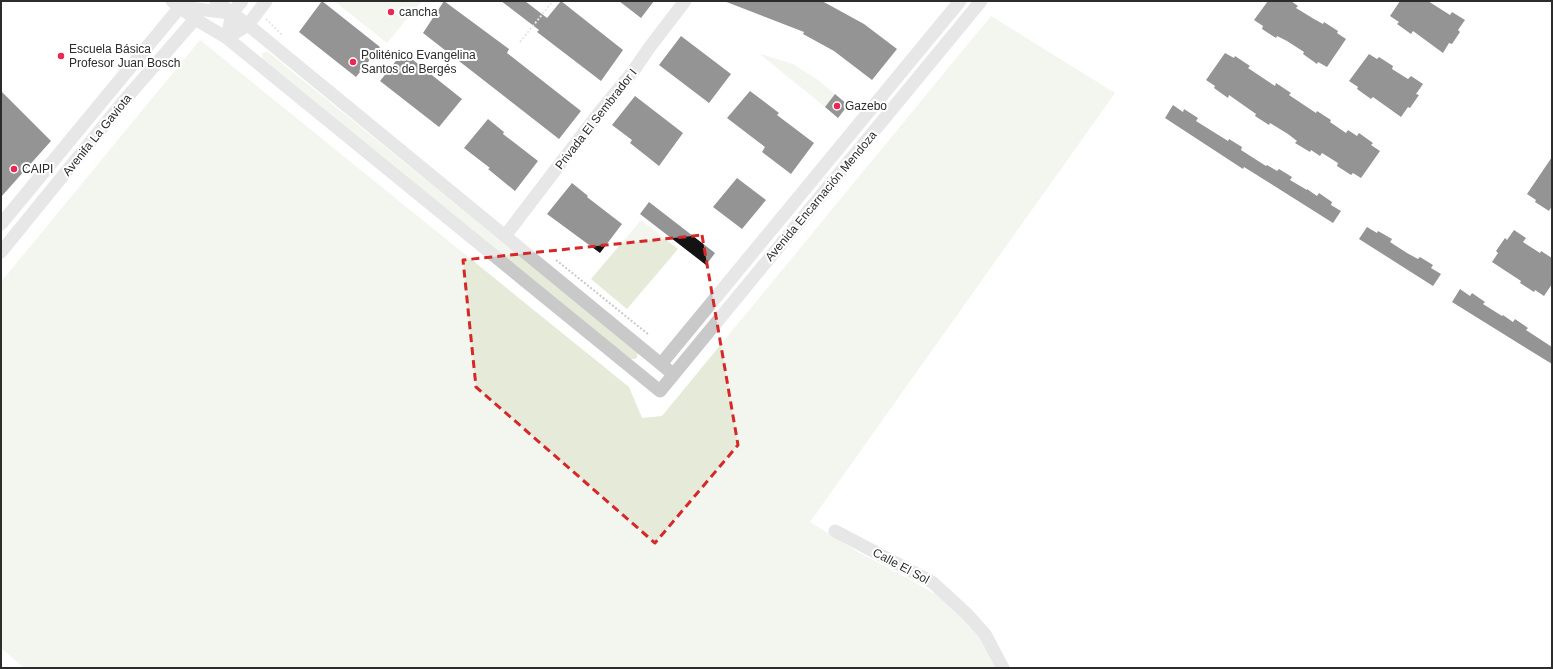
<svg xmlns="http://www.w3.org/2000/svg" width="1553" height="669" font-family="Helvetica,sans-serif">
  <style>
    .green { fill: #e5ead9 }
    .building { fill: #131313 }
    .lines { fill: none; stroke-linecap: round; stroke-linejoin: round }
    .path { stroke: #c9c9c9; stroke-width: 2; stroke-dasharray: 2 2; stroke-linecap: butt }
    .minor { stroke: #c9c9c9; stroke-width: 13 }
    .marked { fill: none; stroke: #d62828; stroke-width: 3; stroke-dasharray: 8 5; stroke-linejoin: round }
    .poi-dot { fill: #e92854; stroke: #fff; stroke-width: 1.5 }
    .labels { text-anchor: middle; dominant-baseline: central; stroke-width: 4; stroke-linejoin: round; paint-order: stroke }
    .poi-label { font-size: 12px; fill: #2c2c2c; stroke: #fff; text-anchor: start }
    .street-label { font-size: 12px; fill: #2c2c2c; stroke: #fff }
  </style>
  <rect width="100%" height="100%" fill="#fff"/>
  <path class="green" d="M334 1H420L421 2 387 43Z
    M991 16 1115 93 810 522 858 552 911 580 947 601 979 632 997 668H24L1 648V282L200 40 629 387 642 418 662 416Z
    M264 52H268L636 350 638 353 637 357 635 359H630L263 59 262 54Z
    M760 54 793 64 818 80 835 94 825 107Z
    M641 220 678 249 627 309 591 279Z"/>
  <path class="building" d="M322 1 380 47 356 77 299 32Z
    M444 1 509 49 507 53 581 111 559 139 423 33Z
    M501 1H525L547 18 561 1 623 50 601 81 537 32 539 30Z
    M619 1H654L641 18Z
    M724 1H822L864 24 897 49 872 80 834 51 803 34 804 32Z
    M1268 1H1291L1298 6 1296 8 1314 19 1323 24 1324 22 1338 31 1337 33 1346 39 1327 67 1318 62 1317 64 1303 54 1304 52 1287 41 1277 36 1276 38 1262 29 1263 26 1254 20Z
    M1400 1H1428L1450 15 1452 12 1465 20 1458 30 1460 32 1452 44 1449 43 1443 53 1413 31 1411 34 1397 24 1399 22 1390 16Z
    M681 36 731 74 709 103 659 65Z
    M403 52 462 99 439 127 380 81Z
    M1225 53 1234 58 1235 56 1250 66 1248 68 1275 86 1276 83 1291 93 1289 95 1316 113 1317 111 1331 120 1330 122 1346 133 1348 130 1357 136 1359 133 1373 143 1371 145 1380 151 1361 178 1353 173 1351 175 1337 166 1338 163 1322 153 1320 156 1311 150 1310 152 1295 143 1297 141 1288 134 1270 123 1269 125 1255 116 1256 114 1229 95 1228 98 1214 88 1215 86 1206 80Z
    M1369 54 1377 59 1379 57 1393 66 1392 69 1408 79 1411 76 1423 84 1416 94 1419 95 1410 108 1408 107 1401 117 1373 97 1371 99 1357 89 1358 87 1349 81Z
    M1 91 51 141 1 197Z
    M750 91 779 113 777 115 814 143 791 174 762 152 765 147 727 118Z
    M835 94 848 105 838 118 825 107Z
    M635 96 683 133 659 166 630 143 632 140 612 125Z
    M1173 105 1183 112 1184 109 1198 118 1196 121 1228 141 1229 139 1242 147 1241 150 1266 166 1267 165 1277 171 1279 169 1292 177 1290 180 1307 190V189L1317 196 1319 193 1332 202 1331 205 1341 211 1333 223 1244 167 1243 169 1165 118Z
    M488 119 504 132 503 134 538 161 515 191 488 169 490 168 464 148Z
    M1552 157V206L1549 211 1535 202 1536 200 1527 194Z
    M737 178 766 200 742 229 713 207Z
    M572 183 588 196 587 197 622 224 600 253 547 214Z
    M649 202 715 253 706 265 640 214Z
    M1367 227 1377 233 1378 231 1392 239 1390 242 1407 253 1418 259 1420 257 1433 265 1431 268 1441 274 1433 286 1359 239Z
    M1514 230 1526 238 1523 242 1540 253 1541 251 1552 258V284L1544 296 1535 290 1534 292 1520 283 1521 281 1492 262 1498 253 1496 251 1505 238 1507 240Z
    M1460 289 1470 296 1472 293 1485 302 1483 304 1502 316 1503 315 1513 322 1515 319 1528 328 1526 330 1552 347V364L1452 302Z"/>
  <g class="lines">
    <path class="path" d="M266 19 283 36
      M520 42 553 1
      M556 260 648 334"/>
    <path class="minor" d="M172 1 195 19 227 38 660 391 981 1
      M216 1 248 25 673 374
      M227 38 248 25 266 1
      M227 38 232 13 242 1
      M1 224 180 7 231 13
      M505 236 602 109 634 70 649 48 685 1
      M1 252 122 103 195 19
      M661 364 960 1
      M835 531 932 582 967 614 985 634 1003 668"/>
  </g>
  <path d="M0 0H1553V669H0ZM702 235 738 445 655 543 476 387 463 260Z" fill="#fff" fill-opacity=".55" fill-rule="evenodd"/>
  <path class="marked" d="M702 235 738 445 655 543 476 387 463 260Z"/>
  <g class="poi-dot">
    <circle cx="391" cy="12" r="4"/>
    <circle cx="61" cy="56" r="4"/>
    <circle cx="353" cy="62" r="4"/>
    <circle cx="837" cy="106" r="4"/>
    <circle cx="14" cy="169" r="4"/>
  </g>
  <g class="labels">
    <g class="poi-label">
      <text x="399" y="12">cancha</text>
      <text x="69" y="49">Escuela Básica<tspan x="69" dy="14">Profesor Juan Bosch</tspan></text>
      <text x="361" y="55">Politénico Evangelina<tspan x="361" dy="14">Santos de Bergés</tspan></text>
      <text x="845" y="106">Gazebo</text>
      <text x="22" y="169">CAIPI</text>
    </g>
    <g class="street-label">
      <text transform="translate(596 119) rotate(-52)">Privada El Sembrador I</text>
      <text transform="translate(97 135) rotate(-51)">Avenifa La Gaviota</text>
      <text transform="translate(821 196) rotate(-50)">Avenida Encarnación Mendoza</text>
      <text transform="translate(901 566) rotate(28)">Calle El Sol</text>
    </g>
  </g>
  <rect width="1553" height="669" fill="none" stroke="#2c2c2c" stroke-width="4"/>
</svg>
